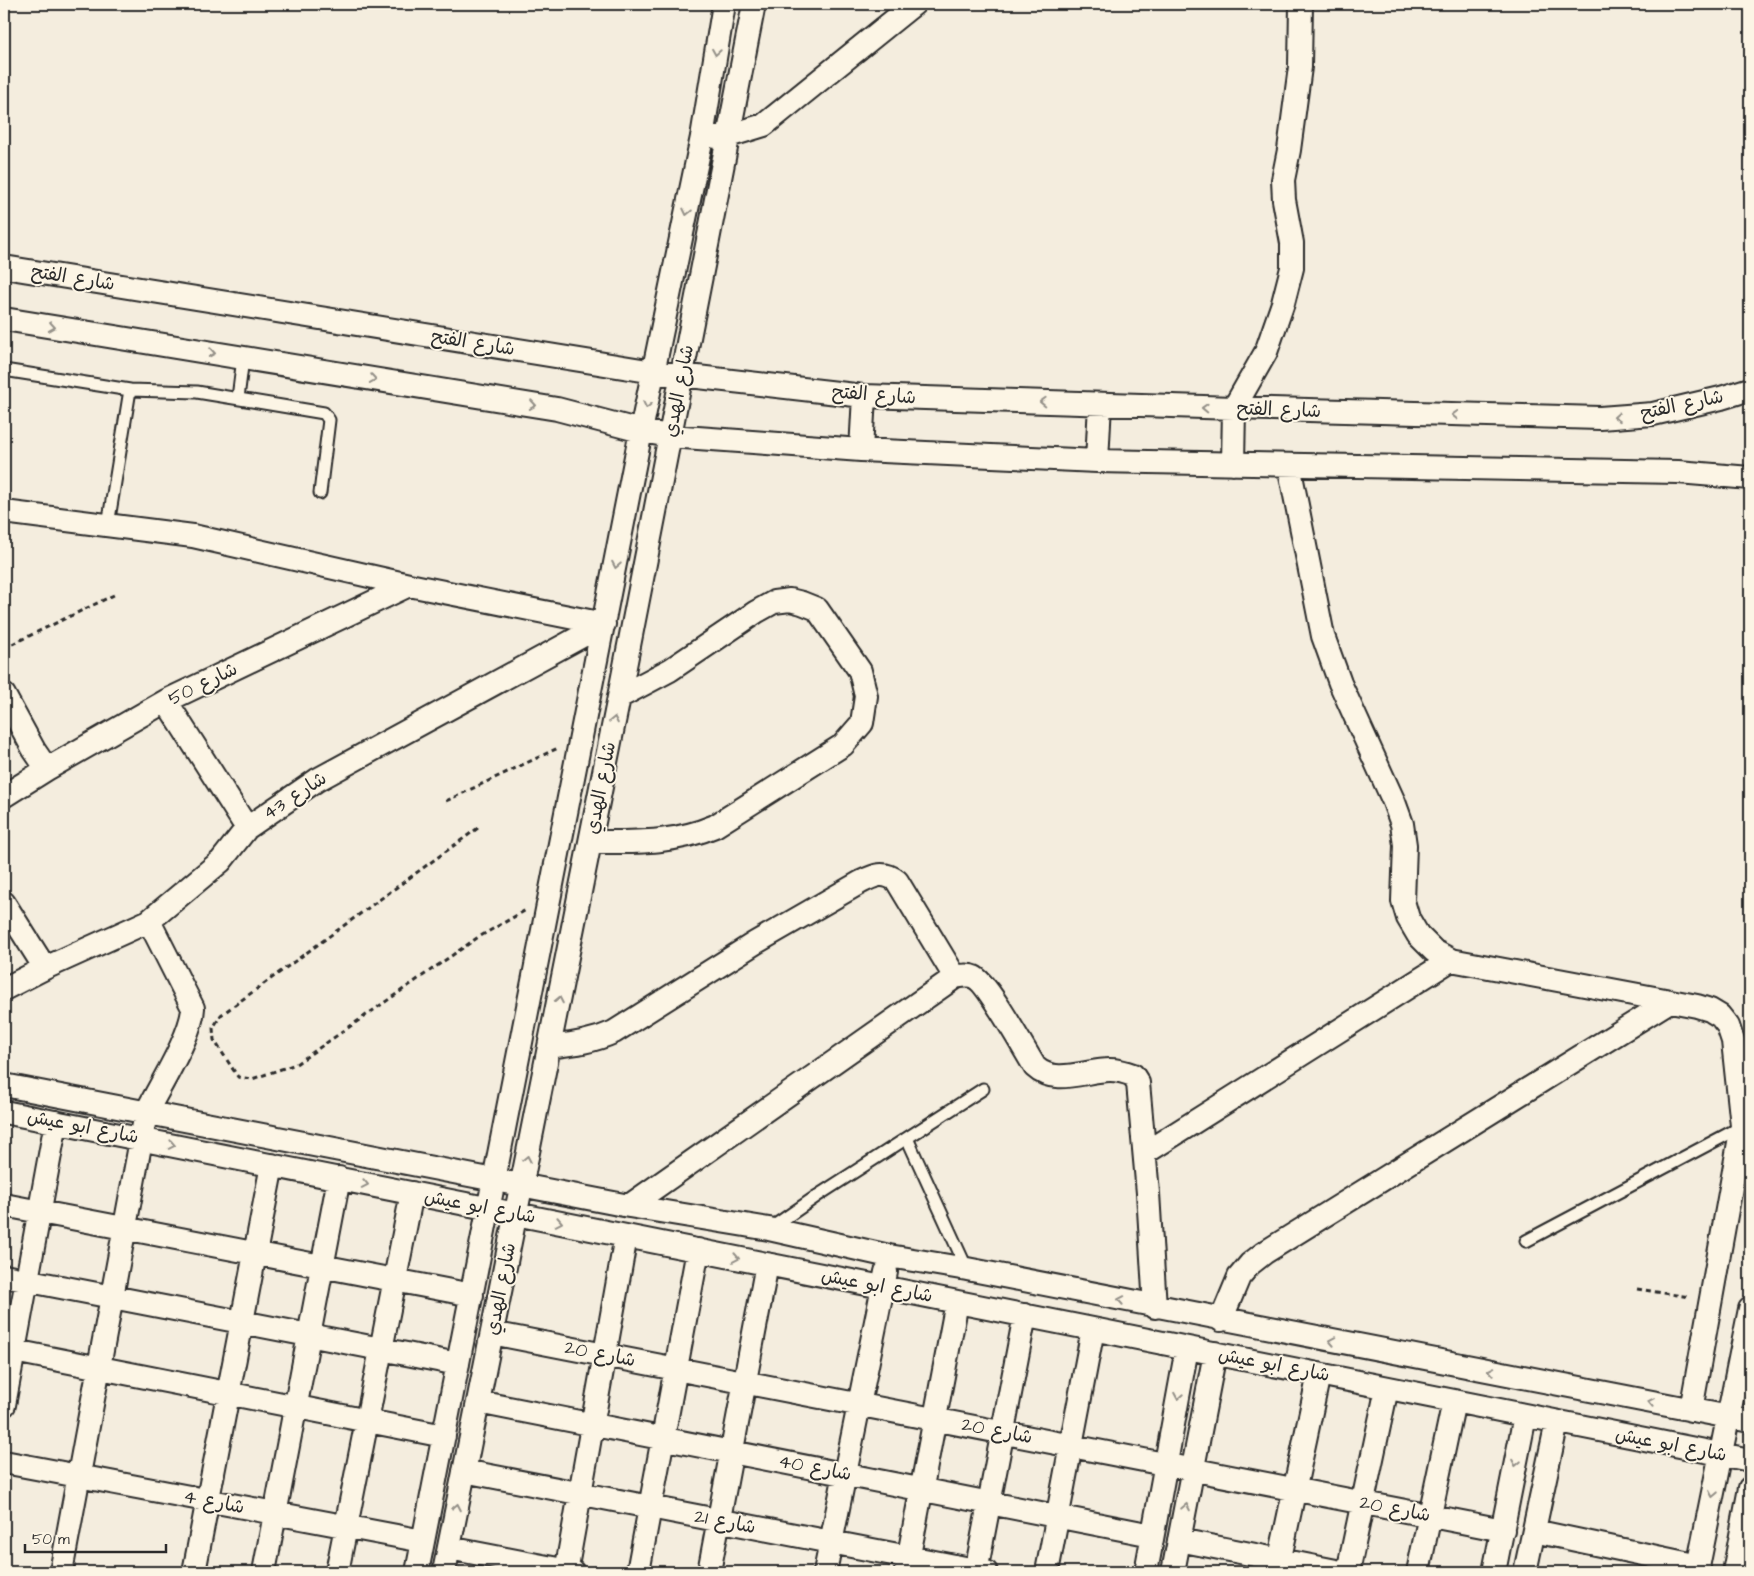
<svg xmlns="http://www.w3.org/2000/svg" width="1754" height="1576" font-family="'Architects Daughter','Playpen Sans Arabic',sans-serif">
  <style>
    .lines { fill: none; stroke-linecap: round; stroke-linejoin: round }
    .lane-casing { stroke: #2b2b2b; stroke-width: 15 }
    .street-casing { stroke: #2b2b2b; stroke-width: 26 }
    .path { stroke: #2b2b2b; stroke-width: 3; stroke-dasharray: 5 4; stroke-linecap: butt }
    .lane { stroke: #fcf5e5; stroke-width: 11 }
    .street { stroke: #fcf5e5; stroke-width: 22 }
    .oneway { stroke: #949088 }
    .labels { text-anchor: middle; dominant-baseline: central; stroke-width: 4; stroke-linejoin: round; paint-order: stroke }
    .street-label { font-size: 19px; fill: #2b2b2b; stroke: #fcf5e5 }
  </style>
  <rect width="100%" height="100%" fill="#f4edde"/>
  <filter id="ink" filterUnits="userSpaceOnUse"><feTurbulence type="fractalNoise" baseFrequency=".02" numOctaves="2"/><feDisplacementMap in="SourceGraphic" scale="10" xChannelSelector="R" yChannelSelector="G"/><feConvolveMatrix kernelMatrix="1 2 1 2 8 2 1 2 1" color-interpolation-filters="sRGB"/></filter>
  <g filter="url(#ink)">
    <g class="lines">
      <defs>
        <path id="lane" d="M4 370 130 390 197 392 324 413 329 420 320 493
          M238 398 243 358
          M108 525 130 390
          M907 1138 967 1269
          M771 1228 817 1196 983 1089
          M1526 1241 1743 1126"/>
        <path id="street" d="M716 137 728 136 764 125 914 4
          M4 267 654 372 864 396 1234 408 1600 418 1653 414 1721 398 1750 389
          M4 319 557 409 641 431 670 436 861 450 1097 461 1678 472 1750 478
          M861 450 864 396
          M1097 461 1100 404
          M1233 464 1234 408 1266 352 1283 303 1292 268V243L1284 200 1283 180 1289 150 1300 67 1301 4
          M1289 465 1323 636 1340 683 1394 802 1402 824 1405 845 1403 901 1408 918 1418 935 1434 951 1451 960 1697 1006 1710 1010 1720 1016 1728 1026 1733 1041 1742 1126 1691 1410
          M4 512 193 536 409 585 604 624
          M4 695 34 750 47 769
          M166 701 247 828
          M4 796 47 769 166 701 409 585
          M590 842C634 842 673 844 715 826L843 745 862 723 866 696 860 671 817 609 802 603 790 600 774 602 756 612 670 670 619 697
          M4 903 45 968
          M4 989 45 968 149 921 221 861 247 828 317 780 604 624
          M549 1047C573 1044 592 1042 614 1032L755 943 861 882C875 875 884 871 897 881L955 977
          M4 1085 629 1206 769 1229 889 1256 967 1269 1750 1421
          M4 1112 1750 1460
          M1145 1153 1451 960
          M4 1205 472 1295
          M629 1206 955 977C961 976 968 974 974 977 987 982 1025 1051 1035 1067 1055 1086 1086 1070 1110 1070 1117 1070 1125 1072 1133 1075L1138 1083 1148 1193 1155 1307
          M4 1276 458 1364
          M1221 1320 1239 1277 1250 1264 1264 1253 1670 1001
          M492 1333 1503 1530
          M4 1349 444 1436
          M478 1402 1152 1535
          M4 1405 56 1122
          M4 1462 423 1541
          M464 1471 986 1572
          M1534 1531 1699 1566
          M1179 1540 1341 1572
          M449 1548 573 1572
          M906 1571 957 1302
          M61 1572 146 1113C159 1087 192 1035 193 1008L149 921
          M194 1572 272 1165
          M264 1572 339 1178
          M337 1572 412 1193
          M417 1572 641 431 702 137 724 4
          M444 1572 619 697 754 4
          M566 1572 626 1236
          M638 1572 698 1250
          M709 1572 767 1264
          M825 1572 886 1272
          M976 1572 1025 1315
          M1047 1572 1093 1329
          M1146 1572 1187 1348
          M1173 1572 1215 1353
          M1277 1572 1319 1374
          M1348 1572 1387 1388
          M1418 1572 1454 1401
          M1494 1572 1525 1416
          M1525 1572 1557 1422
          M1697 1572 1750 1309
          M1734 1572 1750 1488"/>
      </defs>
      <use href="#lane" class="lane-casing"/>
      <use href="#street" class="street-casing"/>
      <path class="path" d="M4 648 116 594
        M446 801 558 748
        M478 828 221 1015 213 1028 214 1040 238 1077 252 1079 296 1064 477 938 526 910
        M1637 1289 1690 1297"/>
      <use href="#lane" class="lane"/>
      <use href="#street" class="street"/>
    </g>
    <defs><path id="oneway-chevron" d="M-2-3.5L2.5 0L-2 3.5" fill="none" stroke-width="1.6" stroke-linecap="round" stroke-linejoin="round" transform="scale(1.25)"/></defs>
    <g class="oneway">
      <use href="#oneway-chevron" transform="translate(716 52) rotate(99)"/>
      <use href="#oneway-chevron" transform="translate(687 212) rotate(102)"/>
      <use href="#oneway-chevron" transform="translate(52 327) rotate(9)"/>
      <use href="#oneway-chevron" transform="translate(212 353) rotate(9)"/>
      <use href="#oneway-chevron" transform="translate(373 379) rotate(9)"/>
      <use href="#oneway-chevron" transform="translate(1043 402) rotate(-178)"/>
      <use href="#oneway-chevron" transform="translate(533 405) rotate(9)"/>
      <use href="#oneway-chevron" transform="translate(647 405) rotate(102)"/>
      <use href="#oneway-chevron" transform="translate(1205 408) rotate(-178)"/>
      <use href="#oneway-chevron" transform="translate(1455 415) rotate(-178)"/>
      <use href="#oneway-chevron" transform="translate(1617 417) rotate(176)"/>
      <use href="#oneway-chevron" transform="translate(616 565) rotate(101)"/>
      <use href="#oneway-chevron" transform="translate(614 720) rotate(-79)"/>
      <use href="#oneway-chevron" transform="translate(559 1000) rotate(-79)"/>
      <use href="#oneway-chevron" transform="translate(172 1145) rotate(11)"/>
      <use href="#oneway-chevron" transform="translate(527 1159) rotate(-79)"/>
      <use href="#oneway-chevron" transform="translate(365 1184) rotate(11)"/>
      <use href="#oneway-chevron" transform="translate(559 1222) rotate(11)"/>
      <use href="#oneway-chevron" transform="translate(736 1258) rotate(11)"/>
      <use href="#oneway-chevron" transform="translate(1121 1300) rotate(-169)"/>
      <use href="#oneway-chevron" transform="translate(1332 1341) rotate(-169)"/>
      <use href="#oneway-chevron" transform="translate(1491 1371) rotate(-169)"/>
      <use href="#oneway-chevron" transform="translate(1178 1396) rotate(100)"/>
      <use href="#oneway-chevron" transform="translate(1651 1402) rotate(-169)"/>
      <use href="#oneway-chevron" transform="translate(1516 1463) rotate(101)"/>
      <use href="#oneway-chevron" transform="translate(1713 1494) rotate(101)"/>
      <use href="#oneway-chevron" transform="translate(457 1507) rotate(-79)"/>
      <use href="#oneway-chevron" transform="translate(1186 1507) rotate(-79)"/>
    </g>
  </g>
  <g class="labels">
    <g class="street-label">
      <text transform="translate(73 278) rotate(9)">شارع الفتح</text>
      <text transform="translate(473 343) rotate(9)">شارع الفتح</text>
      <text transform="translate(679 391) rotate(-79)">شارع الهدي</text>
      <text transform="translate(874 395) rotate(4)">شارع الفتح</text>
      <text transform="translate(1682 405) rotate(-12)">شارع الفتح</text>
      <text transform="translate(1279 410) rotate(2)">شارع الفتح</text>
      <text transform="translate(203 684) rotate(-26)">شارع 50</text>
      <text transform="translate(601 788) rotate(-79)">شارع الهدي</text>
      <text transform="translate(295 796) rotate(-33)">شارع 43</text>
      <text transform="translate(83 1127) rotate(11)">شارع ابو عيش</text>
      <text transform="translate(480 1207) rotate(11)">شارع ابو عيش</text>
      <text transform="translate(877 1286) rotate(11)">شارع ابو عيش</text>
      <text transform="translate(501 1289) rotate(-79)">شارع الهدي</text>
      <text transform="translate(600 1354) rotate(11)">شارع 20</text>
      <text transform="translate(1274 1365) rotate(11)">شارع ابو عيش</text>
      <text transform="translate(997 1431) rotate(11)">شارع 20</text>
      <text transform="translate(1671 1445) rotate(11)">شارع ابو عيش</text>
      <text transform="translate(815 1468) rotate(11)">شارع 40</text>
      <text transform="translate(214 1502) rotate(11)">شارع 4</text>
      <text transform="translate(1395 1509) rotate(11)">شارع 20</text>
      <text transform="translate(725 1522) rotate(11)">شارع 21</text>
    </g>
  </g>
  <rect width="1754" height="1576" fill="none" stroke="#fcf5e5" stroke-width="20"/>
  <rect x="10" y="10" width="1734" height="1556" fill="none" stroke="#2b2b2b" stroke-width="2" filter="url(#ink)"/>
  <path d="M25 1544v8h141v-8" fill="none" stroke="#2b2b2b" stroke-width="2.5"/>
  <text x="32" y="1544" font-size="15" fill="#2b2b2b" stroke="#fcf5e5" stroke-width="4" paint-order="stroke">50 m</text>
</svg>
